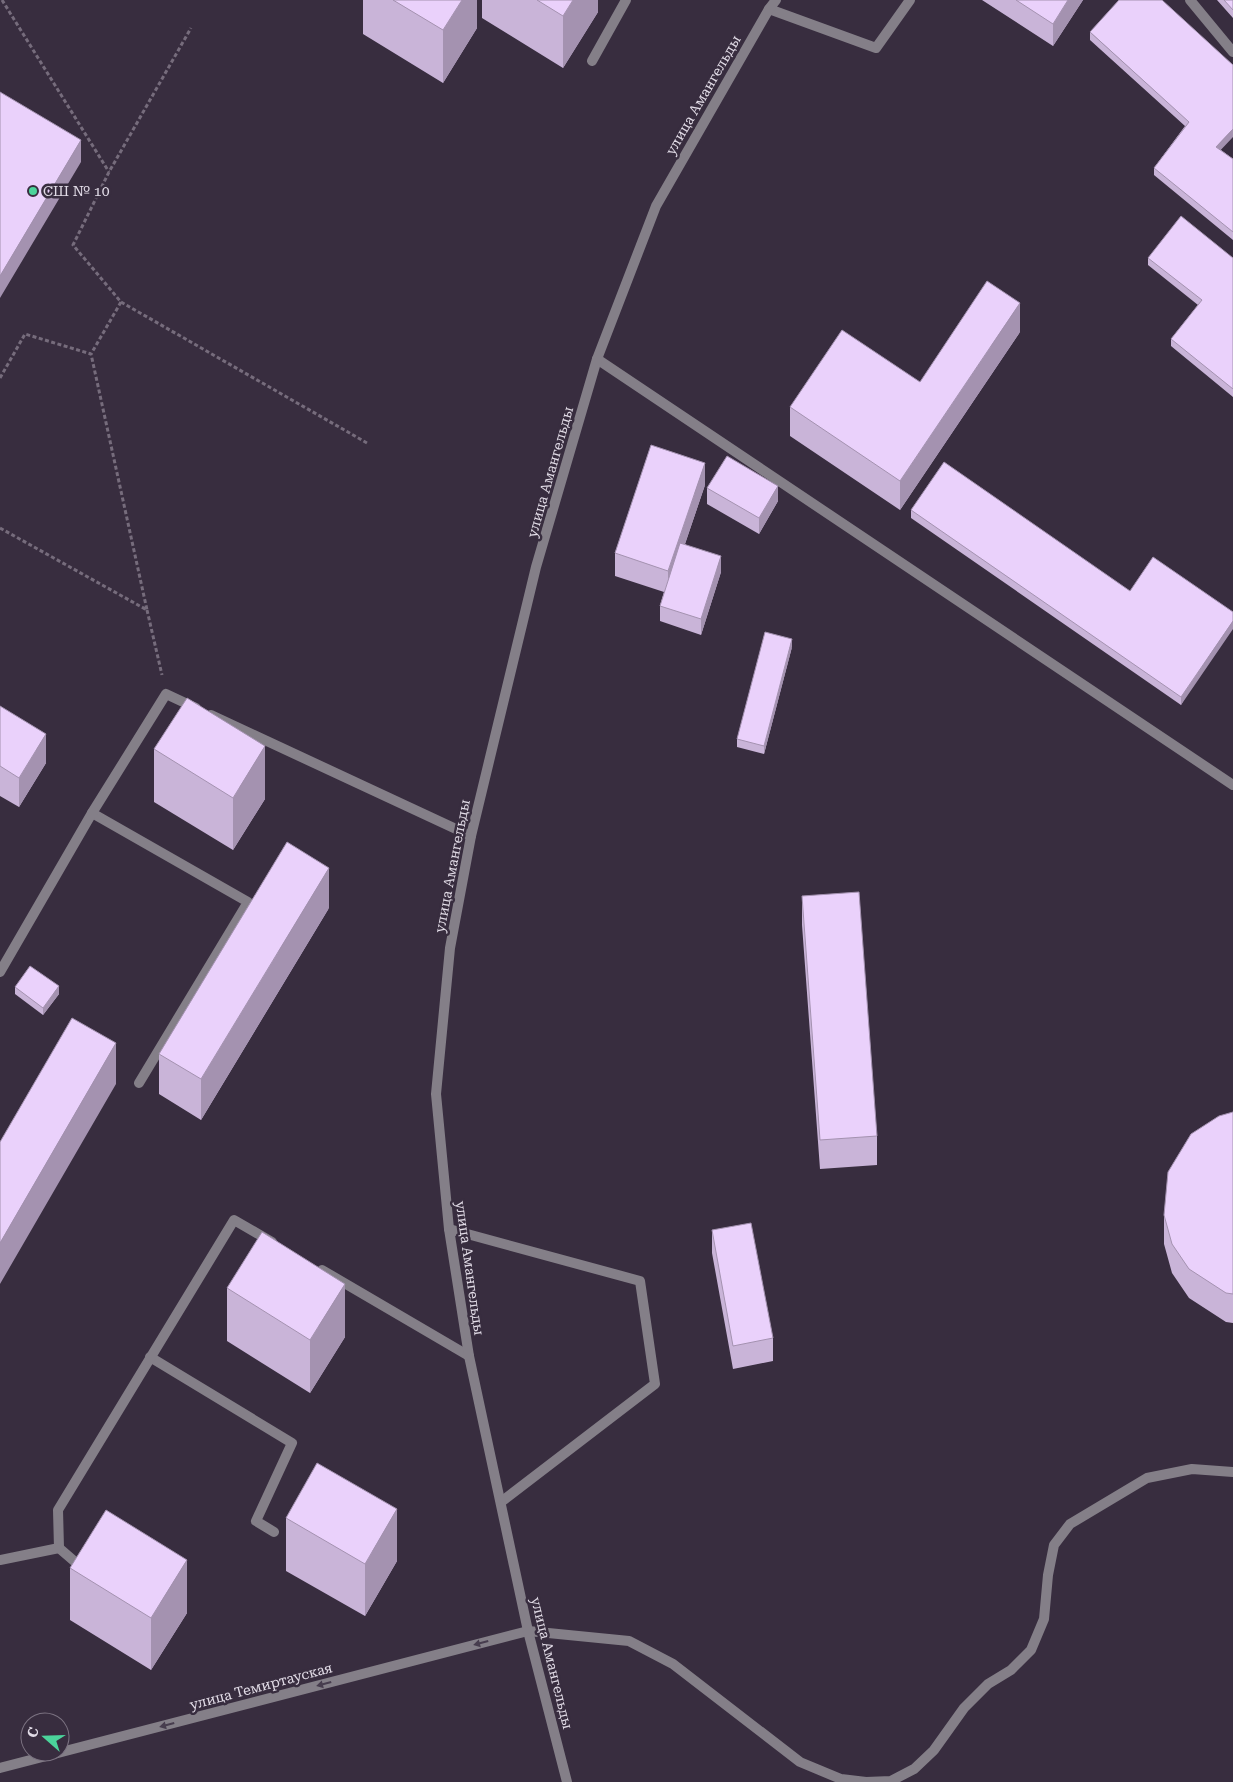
<svg xmlns="http://www.w3.org/2000/svg" width="1233" height="1782" font-family="'Roboto Serif',serif">
  <style>
    .lines { fill: none; stroke-linecap: round; stroke-linejoin: round }
    .path { stroke: #766c7c; stroke-width: 3; stroke-dasharray: 4 2.5; stroke-linecap: butt }
    .service { stroke: #847f88; stroke-width: 10 }
    .minor { stroke: #847f88; stroke-width: 10 }
    .tertiary { stroke: #847f88; stroke-width: 10 }
    .wall { fill: #c9b4d8 }
    .shaded-wall { fill: #a492b0 }
    .building { fill: #ead1fb; stroke: #a492b0 }
    .oneway { fill: #473d4e }
    .poi-dot { fill: #4bd49b; stroke: #382d3f; stroke-width: 2 }
    .labels { text-anchor: middle; dominant-baseline: central; stroke-width: 5; stroke-linejoin: round; paint-order: stroke }
    .street-label { font-size: 14px; fill: #e2dce7; stroke: #382d3f }
    .poi-label { font-size: 14px; fill: #e2dce7; stroke: #382d3f; text-anchor: start }
  </style>
  <rect width="100%" height="100%" fill="#382d3f"/>
  <g class="lines">
    <path class="path" d="M2 0 109 172
      M121 302 367 443
      M0 378 25 334 91 354 121 302 73 245 109 172 191 28
      M0 528 147 610 91 354
      M147 610 162 675"/>
    <path class="service" d="M1190 0 1233 52
      M769 9 876 48 910 0
      M592 61 626 0
      M597 359 1233 785
      M92 813 248 902 139 1083
      M449 1229 640 1281 655 1384 501 1502
      M150 1357 292 1443 256 1521 274 1532
      M59 1548 81 1567
      M528 1631 629 1641 673 1664 800 1762 841 1779 866 1782 891 1781 914 1769 934 1750 964 1708 988 1684 1011 1670 1031 1650 1044 1619 1048 1575 1054 1545 1070 1524 1147 1478 1192 1469 1233 1472"/>
    <path class="minor" d="M211 715 471 836
      M0 972 92 813 166 694 196 708
      M322 1270 469 1356
      M0 1560 59 1548 58 1510 234 1220 272 1242
      M0 1768 528 1631"/>
    <path class="tertiary" d="M567 1782 528 1631 469 1356 449 1229 436 1094 450 948 471 836 536 567 597 359 656 206 769 9 776 0"/>
  </g>
  <path class="wall" d="M363 0H477V28L443 83 363 34Z
    M482 0H598V12L563 68 482 18Z
    M982 0H1083L1053 46Z
    M1217 0H1233V18Z
    M1090 32 1221 150 1233 159V240L1154 175V168L1185 126 1090 40Z
    M1148 258H1233V397L1171 346V339L1198 305 1148 265Z
    M1020 332 900 510 790 436V407L920 382Z
    M705 485 685 544 721 572 701 635 660 621V606L664 592 615 576V553Z
    M707 488 778 501 759 534 707 504Z
    M911 510 1130 591 1233 612 1181 705 911 518Z
    M792 647 764 754 737 747V739Z
    M0 706 46 763 19 807 0 796Z
    M154 749 265 799 233 850 154 802Z
    M802 896 877 1136V1165L820 1169 802 925Z
    M329 908 201 1120 159 1094V1054Z
    M15 987 59 994 43 1015 15 994Z
    M1233 1112V1323L1226 1322 1189 1298 1172 1273 1164 1244V1215Z
    M712 1230 773 1338V1361L733 1369 712 1253Z
    M227 1288 345 1337 310 1393 227 1341Z
    M286 1518 397 1561 365 1616 286 1571Z
    M70 1568 187 1613 151 1670 70 1620Z"/>
  <path class="shaded-wall" d="M462 0H477V28L443 83V30Z
    M573 0H598V12L563 68V16Z
    M1068 0H1083L1053 46V24Z
    M1233 129V137L1216 155V147Z
    M81 140V162L0 298V276Z
    M1020 303V332L900 510V481Z
    M705 463V485L668 594V571Z
    M778 486V501L759 534V518Z
    M721 556V572L701 635V619Z
    M1233 621V629L1181 705V697Z
    M792 639V647L764 754V746Z
    M46 734V763L19 807V778Z
    M265 746V799L233 850V798Z
    M329 868V908L201 1120V1079Z
    M59 986V994L43 1015V1008Z
    M116 1043V1084L0 1284V1243Z
    M345 1284V1337L310 1393V1340Z
    M397 1509V1561L365 1616V1564Z
    M187 1560V1613L151 1670V1618Z"/>
  <path class="building" d="M393 0H462L443 30Z
    M537 0H573L563 16Z
    M1016 0H1068L1053 24Z
    M1119 0H1162L1233 65V129L1216 147 1233 159V232L1154 168 1189 122 1090 32Z
    M1224 0H1233V10Z
    M0 92 81 140 0 276Z
    M1181 216 1233 258V389L1171 339 1202 300 1148 258Z
    M987 281 1020 303 900 481 790 407 842 330 920 382Z
    M651 445 705 463 668 571 615 553Z
    M727 456 778 486 759 518 707 488Z
    M944 462 1130 591 1153 557 1233 612V621L1181 697 911 510Z
    M680 543 721 556 701 619 660 606Z
    M765 632 792 639 764 746 737 739Z
    M187 698 265 746 233 798 154 749Z
    M0 706 46 734 19 778 0 766Z
    M287 842 329 868 201 1079 159 1054Z
    M859 892 877 1136 820 1140 802 896Z
    M30 966 59 986 43 1008 15 987Z
    M72 1018 116 1043 0 1243V1142Z
    M1233 1112V1294L1226 1293 1189 1269 1172 1244 1164 1215 1168 1172 1191 1134 1219 1116Z
    M751 1223 773 1338 733 1346 712 1230Z
    M262 1232 345 1284 310 1340 227 1288Z
    M317 1463 397 1509 365 1564 286 1518Z
    M106 1510 187 1560 151 1618 70 1568Z"/>
  <defs><path id="oneway-solid" d="M-6-.8H1V-3.2L6.5 0L1 3.2V.8H-6Z" transform="scale(1.25)"/></defs>
  <g class="oneway">
    <use href="#oneway-solid" transform="translate(481 1643) rotate(165)"/>
    <use href="#oneway-solid" transform="translate(324 1684) rotate(165)"/>
    <use href="#oneway-solid" transform="translate(167 1725) rotate(165)"/>
  </g>
  <circle class="poi-dot" cx="33" cy="191" r="5"/>
  <g class="labels">
    <g class="street-label">
      <text transform="translate(703 95) rotate(-60)">улица Амангельды</text>
      <text transform="translate(550 472) rotate(-74)">улица Амангельды</text>
      <text transform="translate(452 866) rotate(-79)">улица Амангельды</text>
      <text transform="translate(470 1268) rotate(82)">улица Амангельды</text>
      <text transform="translate(552 1663) rotate(76)">улица Амангельды</text>
      <text transform="translate(261 1686) rotate(-15)">улица Темиртауская</text>
    </g>
    <g class="poi-label">
      <text x="43" y="191">СШ № 10</text>
    </g>
  </g>
  <g transform="translate(45 1737) rotate(290)"><circle r="24" fill="#382d3f" stroke="#7c7382"/>
  <path d="M0-4L9 19L0 12L-9 19Z" fill="#4bd49b"/>
  <text y="-8" font-size="14" font-weight="bold" text-anchor="middle" fill="#e2dce7">С</text>
  </g>
</svg>
